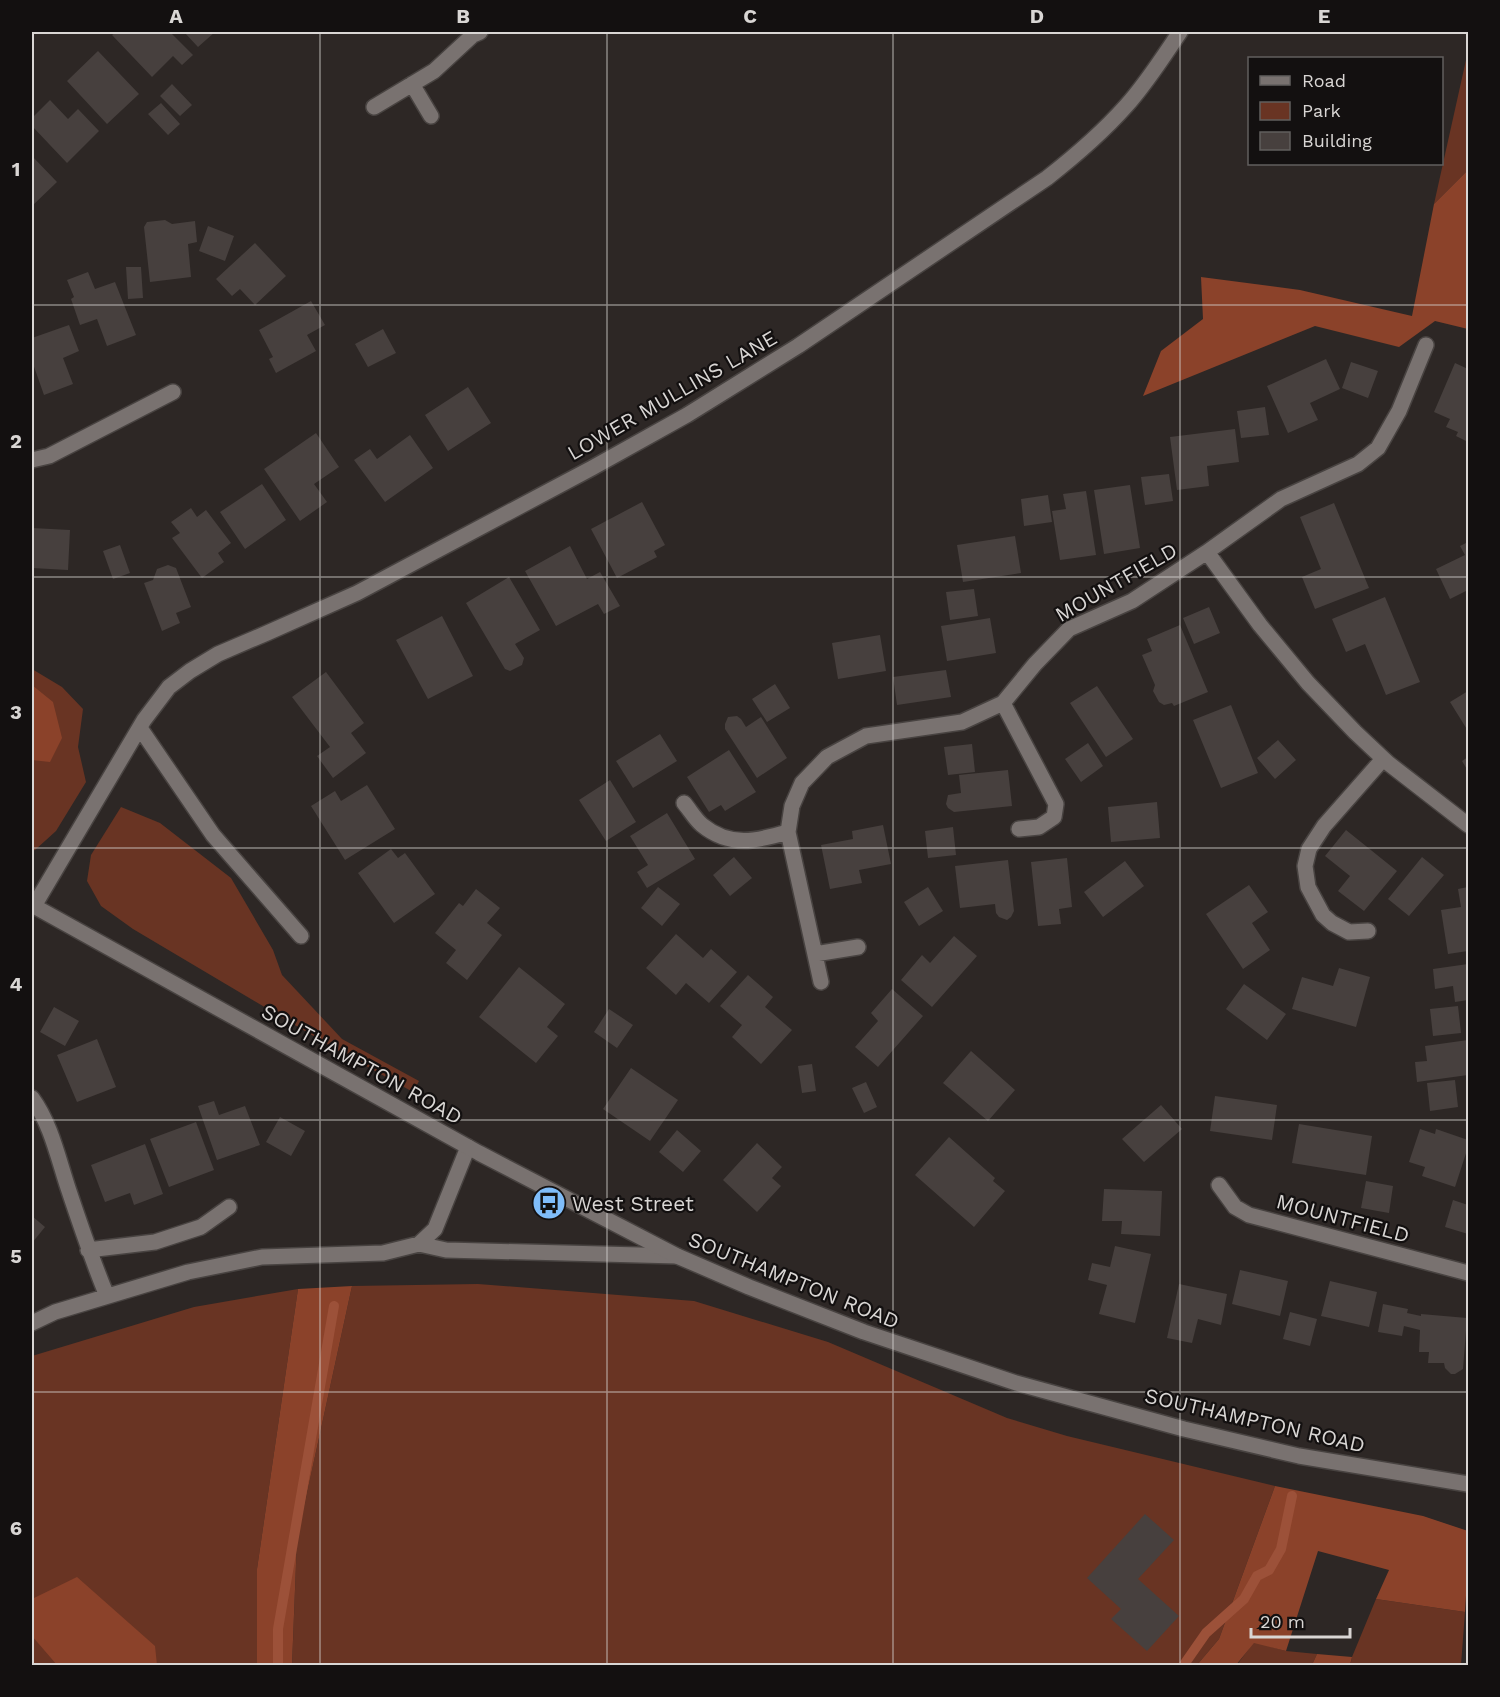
<svg xmlns="http://www.w3.org/2000/svg" width="1500" height="1697" font-family="'Work Sans',sans-serif">
  <style>
    .green { fill: #693423 }
    .forest { fill: #8b422a }
    .lines { fill: none; stroke-linecap: round; stroke-linejoin: round }
    .stream { stroke: #9c5139; stroke-width: 10 }
    .building { fill: #47403e }
    .minor-casing { stroke: #484341; stroke-width: 18 }
    .tertiary-casing { stroke: #484341; stroke-width: 18 }
    .minor { stroke: #797270; stroke-width: 15 }
    .tertiary { stroke: #797270; stroke-width: 15 }
    .grid { fill: none; stroke: #d9d6d4; stroke-width: 1.5; stroke-opacity: 0.55 }
    .labels { text-anchor: middle; dominant-baseline: central; stroke-width: 4.5; stroke-linejoin: round; paint-order: stroke }
    .street-label { font-size: 21px; fill: #d9d6d4; stroke: #131010 }
    .poi-label { font-size: 21px; fill: #d9d6d4; stroke: #131010; text-anchor: start }
    .neatline { fill: none; stroke: #d9d6d4; stroke-width: 2 }
    .grid-label { font-size: 20px; text-anchor: middle; font-weight: bold; fill: #d9d6d4 }
  </style>
  <rect width="100%" height="100%" fill="#2d2725"/>
  <path class="green" d="M1468 51V170L1434 204Z
    M32 669 62 687 83 709 78 747 86 782 56 831 35 850 32 851Z
    M121 807 160 823 231 878 273 950 282 975 342 1039 419 1081 413 1092 337 1050 133 929 101 906 87 881 91 855Z
    M478 1284 694 1301 828 1342 1007 1418 1067 1436 1275 1486 1219 1639 1197 1665 292 1666 297 1539 352 1286Z
    M298 1289 257 1569V1665L32 1666V1356L194 1307Z
    M1376 1599 1465 1612 1461 1665 1350 1666 1352 1657Z
    M1254 1642 1286 1651 1317 1654 1312 1665 1236 1666Z"/>
  <path class="forest" d="M1468 170V329L1435 321 1399 347 1315 326 1143 396 1161 351 1203 319 1201 277 1300 290 1412 316 1434 204Z
    M32 685 53 702 62 738 50 762 32 760Z
    M352 1286 297 1539 292 1665H257V1569L298 1289Z
    M1275 1486 1423 1516 1468 1531V1563L1465 1612 1376 1599 1389 1570 1318 1551 1286 1651 1254 1643 1236 1665H1197L1219 1639Z
    M77 1577 155 1646 157 1665H57L32 1636V1599Z
    M1317 1654 1352 1657 1350 1665H1312Z"/>
  <g class="lines">
    <path class="stream" d="M278 1666V1629L334 1306
      M1183 1666 1206 1633 1244 1599 1257 1576 1269 1570 1281 1549 1292 1496"/>
  </g>
  <path class="building" d="M116 32H170L193 55 182 65 173 56 152 77 112 35Z
    M184 32H215L198 47Z
    M98 51 139 94 107 124 67 81Z
    M172 84 192 105 180 116 160 96Z
    M50 100 68 119 78 109 99 131 67 163 32 126V118Z
    M161 103 180 124 168 135 148 114Z
    M32 156 57 182 32 206Z
    M165 220 172 224 195 221 197 242 188 244 191 277 150 282 144 227 147 222Z
    M208 226 234 236 225 261 199 251Z
    M255 243 286 276 255 305 240 289 232 296 216 279Z
    M126 267H141L143 298 128 299Z
    M88 272 95 289 115 282 136 335 107 346 97 319 80 325 71 299 74 297 67 280Z
    M311 301 325 325 307 335 316 351 276 373 269 359 273 357 259 330Z
    M69 325 79 351 63 358 73 384 44 395 32 361V338Z
    M383 329 396 353 368 367 355 344Z
    M1326 359 1340 389 1310 403 1318 420 1288 433 1267 386Z
    M1351 362 1378 371 1368 398 1342 388Z
    M1455 363 1468 369V442L1456 436 1458 432 1446 427 1450 419 1434 412Z
    M468 387 491 423 448 451 425 415Z
    M1265 407 1269 435 1241 438 1237 411Z
    M1235 429 1239 462 1207 466 1209 486 1177 490 1170 437Z
    M316 433 339 467 314 484 327 502 300 521 264 469Z
    M410 435 433 468 385 502 354 460 370 449 377 459Z
    M1169 474 1173 501 1145 505 1141 477Z
    M262 484 286 520 245 549 220 512Z
    M1130 485 1140 548 1104 554 1094 490Z
    M1086 491 1096 555 1060 560 1052 511 1066 509 1063 494Z
    M1048 495 1052 522 1024 526 1021 499Z
    M642 502 665 545 654 551 657 557 617 578 591 529Z
    M1334 503 1369 588 1315 609 1302 577 1321 569 1300 517Z
    M191 508 197 517 206 510 231 543 218 553 224 562 202 578 172 538 180 533 171 522Z
    M32 528 70 530 68 570 32 568Z
    M1015 536 1021 573 963 582 957 545Z
    M1468 542V590L1450 599 1436 569 1465 555 1460 546Z
    M120 545 130 573 113 579 103 551Z
    M570 546 587 579 600 572 620 606 604 614 598 604 556 626 525 571Z
    M168 565 176 568 191 607 176 613 180 623 162 631 144 583 153 580 157 569Z
    M509 577 540 630 515 644 524 658 522 665 510 671 505 669 466 603Z
    M974 589 978 616 950 620 946 592Z
    M1385 597 1420 682 1386 695 1365 644 1346 652 1332 619Z
    M1209 607 1220 633 1194 644 1183 618Z
    M442 616 473 676 428 699 396 640Z
    M990 618 996 653 947 661 941 626Z
    M1180 625 1208 692 1174 706 1172 703 1164 705 1159 702 1153 691 1155 685 1142 655 1152 651 1147 639Z
    M880 635 886 671 838 679 832 643Z
    M946 670 951 697 897 705 893 677Z
    M326 672 364 723 351 733 366 753 333 778 317 756 330 747 292 697Z
    M775 684 790 708 767 722 752 699Z
    M1097 686 1133 739 1106 757 1070 703Z
    M1468 691V731L1450 702Z
    M1231 705 1258 773 1221 788 1193 720Z
    M737 716 741 719 746 727 761 717 787 758 757 778 725 729V724L728 717Z
    M660 734 677 761 633 788 616 761Z
    M1278 740 1296 760 1275 779 1257 758Z
    M1088 743 1103 766 1081 782 1065 759Z
    M972 744 975 772 948 775 944 747Z
    M729 750 756 792 725 811 721 805 709 812 687 777Z
    M1468 757V771L1462 761Z
    M1008 770 1012 806 954 812 948 808 946 804 948 795 961 793 959 775Z
    M610 780 636 822 606 841 579 800Z
    M367 785 395 829 345 860 311 806 335 791 341 801Z
    M1157 802 1160 838 1111 842 1108 807Z
    M667 813 695 859 647 888 637 872 648 865 630 836Z
    M883 825 891 864 859 870 862 883 830 889 821 845 853 839 852 831Z
    M953 827 956 855 928 858 925 831Z
    M1346 830 1397 871 1364 911 1338 891 1350 876 1325 856Z
    M391 849 398 858 405 853 435 894 394 923 358 873Z
    M734 857 752 878 730 896 713 875Z
    M1422 857 1444 875 1409 916 1388 899Z
    M1067 858 1072 907 1059 909 1061 924 1038 926 1031 862Z
    M1008 860 1014 911 1011 917 1007 920 999 917 996 913 995 904 960 908 955 866Z
    M1125 861 1144 886 1103 917 1084 892Z
    M1249 885 1268 912 1252 923 1270 950 1243 969 1206 914Z
    M658 887 680 904 662 926 641 908Z
    M928 887 943 911 919 926 904 902Z
    M1468 887V951L1448 954 1441 910 1461 907 1458 889Z
    M476 889 500 908 487 923 502 935 467 980 446 963 456 950 435 933 459 903 463 906Z
    M676 934 703 958 711 949 737 972 709 1003 686 983 676 995 646 968Z
    M954 936 977 956 932 1007 901 980 922 955 930 963Z
    M1468 964V1000L1455 1002 1453 986 1435 989 1433 969Z
    M519 967 565 1004 547 1027 558 1036 536 1063 479 1017Z
    M1339 968 1370 977 1356 1027 1292 1009 1302 977 1333 986Z
    M748 975 773 997 765 1007 792 1030 761 1064 732 1037 742 1025 720 1006Z
    M1244 984 1286 1014 1267 1040 1226 1009Z
    M892 989 923 1016 878 1067 855 1047 878 1021 871 1013Z
    M1458 1006 1461 1033 1433 1036 1430 1009Z
    M54 1007 79 1021 65 1046 40 1032Z
    M609 1009 633 1025 617 1048 594 1032Z
    M97 1039 116 1087 77 1102 57 1055Z
    M1468 1040V1075L1417 1082 1415 1062 1427 1061 1425 1046Z
    M971 1051 1015 1090 988 1121 943 1083Z
    M812 1064 816 1091 802 1093 798 1066Z
    M631 1068 678 1100 650 1141 603 1109Z
    M1455 1080 1458 1107 1430 1111 1427 1083Z
    M866 1082 877 1107 864 1113 852 1088Z
    M1215 1096 1277 1105 1272 1140 1210 1131Z
    M214 1101 219 1115 245 1106 260 1145 217 1160 198 1106Z
    M1161 1105 1182 1129 1144 1162 1122 1139Z
    M280 1117 305 1131 291 1156 266 1142Z
    M196 1122 214 1170 169 1187 150 1139Z
    M1299 1124 1372 1136 1366 1175 1292 1163Z
    M1420 1129 1435 1134 1436 1129 1468 1140V1147L1455 1187 1422 1176 1425 1167 1409 1162Z
    M677 1130 701 1151 683 1172 659 1152Z
    M949 1137 995 1178 993 1181 1005 1191 974 1227 915 1175Z
    M757 1143 782 1167 772 1178 781 1186 757 1212 723 1180Z
    M145 1144 163 1194 134 1205 130 1193 105 1202 91 1165Z
    M1366 1181 1393 1186 1389 1213 1361 1208Z
    M1104 1189 1162 1191 1160 1236 1121 1234 1122 1221H1102Z
    M1453 1200 1468 1205V1234L1445 1227Z
    M32 1216 45 1227 32 1243Z
    M1115 1246 1151 1254 1135 1323 1099 1314 1107 1285 1088 1280 1092 1263 1110 1267Z
    M1240 1270 1288 1281 1280 1316 1232 1304Z
    M1330 1281 1377 1292 1369 1327 1321 1316Z
    M1179 1284 1227 1294 1221 1325 1198 1319 1192 1343 1167 1338Z
    M1383 1304 1408 1309 1407 1313 1421 1316V1314L1467 1318 1463 1369 1455 1374H1451L1445 1368 1444 1363H1428L1429 1352H1419L1420 1330 1404 1326 1402 1336 1378 1332Z
    M1290 1312 1317 1319 1310 1346 1283 1339Z
    M1145 1514 1174 1540 1138 1579 1179 1616 1147 1651 1111 1619 1121 1609 1087 1578Z"/>
  <g class="lines">
    <defs>
      <path id="minor" d="M412 84 431 116
        M374 107 434 71 473 35 480 32
        M32 460 49 456 173 392
        M1207 552 1281 499 1358 464 1378 448 1399 411 1426 345
        M1003 703 1056 804 1054 817 1039 827 1019 829
        M140 728 213 835 301 936
        M684 803C690 810 695 819 702 825 730 848 757 841 788 832
        M34 906 144 720 169 687 190 671 218 654 267 633 357 593 592 468 687 415 798 346 1047 178C1075 156 1102 133 1126 106 1146 84 1163 57 1180 32
        M1368 931 1349 932 1332 923 1323 915 1308 887 1305 866 1309 849 1324 826 1383 759
        M815 954 858 947
        M821 982 788 832 792 806 802 783 827 757 866 736 962 722 1003 703 1035 664 1069 629 1132 601 1207 552 1260 625 1308 683 1355 732 1388 763 1468 825
        M32 1098C51 1124 58 1158 68 1188 80 1224 92 1260 107 1296
        M1219 1185 1235 1207 1249 1215 1468 1273
        M419 1244 435 1229 468 1147
        M88 1250 155 1242 201 1227 229 1207
        M32 1323 55 1312 188 1272 262 1257 383 1253 419 1244 446 1250 677 1256"/>
      <path id="tertiary" d="M32 905 479 1153 677 1256 749 1287 864 1332 1016 1383 1184 1429 1299 1456 1468 1484"/>
    </defs>
    <use href="#minor" class="minor-casing"/>
    <use href="#tertiary" class="tertiary-casing"/>
    <use href="#minor" class="minor"/>
    <use href="#tertiary" class="tertiary"/>
  </g>
  <path class="grid" d="M320 32V1666M607 32V1666M893 32V1666M1180 32V1666M32 305H1468M32 577H1468M32 848H1468M32 1120H1468M32 1392H1468"/>
  <defs>
    <symbol id="bus-disc" viewBox="-11 -11 22 22"><circle r="9.5" fill="#7fbdfa" stroke="#131010"/><path d="M-5-6H5V4H4V6H2V4H-2V6H-4V4H-5ZM-3.5-4V0h7V-4ZM-3.5 1.2v1.5H-2V1.2ZM2 1.2v1.5H3.5V1.2Z" fill="#111"/></symbol>
  </defs>
  <g fill-rule="evenodd">
    <use href="#bus-disc" x="530" y="1184" width="38" height="38"/>
  </g>
  <g class="labels">
    <g class="street-label">
      <text transform="translate(672 395) rotate(-30)">LOWER MULLINS LANE</text>
      <text transform="translate(1116 582) rotate(-30)">MOUNTFIELD</text>
      <text transform="translate(362 1064) rotate(29)">SOUTHAMPTON ROAD</text>
      <text transform="translate(1343 1218) rotate(15)">MOUNTFIELD</text>
      <text transform="translate(794 1280) rotate(22)">SOUTHAMPTON ROAD</text>
      <text transform="translate(1255 1420) rotate(13)">SOUTHAMPTON ROAD</text>
    </g>
    <g class="poi-label">
      <text x="572" y="1203">West Street</text>
    </g>
  </g>
  <rect width="1500" height="1697" fill="none" stroke="#131010" stroke-width="66"/>
  <rect x="1248" y="57" width="195" height="108" fill="#131010" stroke="#625f5e" stroke-width="1.5"/>
  <rect x="1260" y="76" width="30" height="9" fill="#797270" stroke="#625f5e" stroke-width="1.5"/>
  <text x="1302" y="87" font-size="18" fill="#d9d6d4">Road</text>
  <rect x="1260" y="102" width="30" height="18" fill="#693423" stroke="#625f5e" stroke-width="1.5"/>
  <text x="1302" y="117" font-size="18" fill="#d9d6d4">Park</text>
  <rect x="1260" y="132" width="30" height="18" fill="#47403e" stroke="#625f5e" stroke-width="1.5"/>
  <text x="1302" y="147" font-size="18" fill="#d9d6d4">Building</text>
  <path d="M1251 1628v9h99v-9" fill="none" stroke="#d9d6d4" stroke-width="3"/>
  <text x="1260" y="1628" font-size="18" fill="#d9d6d4" stroke="#131010" stroke-width="4.5" paint-order="stroke">20 m</text>
  <rect x="33" y="33" width="1434" height="1631" class="neatline"/>
  <g class="grid-label">
    <text x="176" y="23">A</text>
    <text x="463" y="23">B</text>
    <text x="750" y="23">C</text>
    <text x="1037" y="23">D</text>
    <text x="1324" y="23">E</text>
    <text x="16" y="176">1</text>
    <text x="16" y="448">2</text>
    <text x="16" y="719">3</text>
    <text x="16" y="991">4</text>
    <text x="16" y="1263">5</text>
    <text x="16" y="1535">6</text>
  </g>
</svg>
